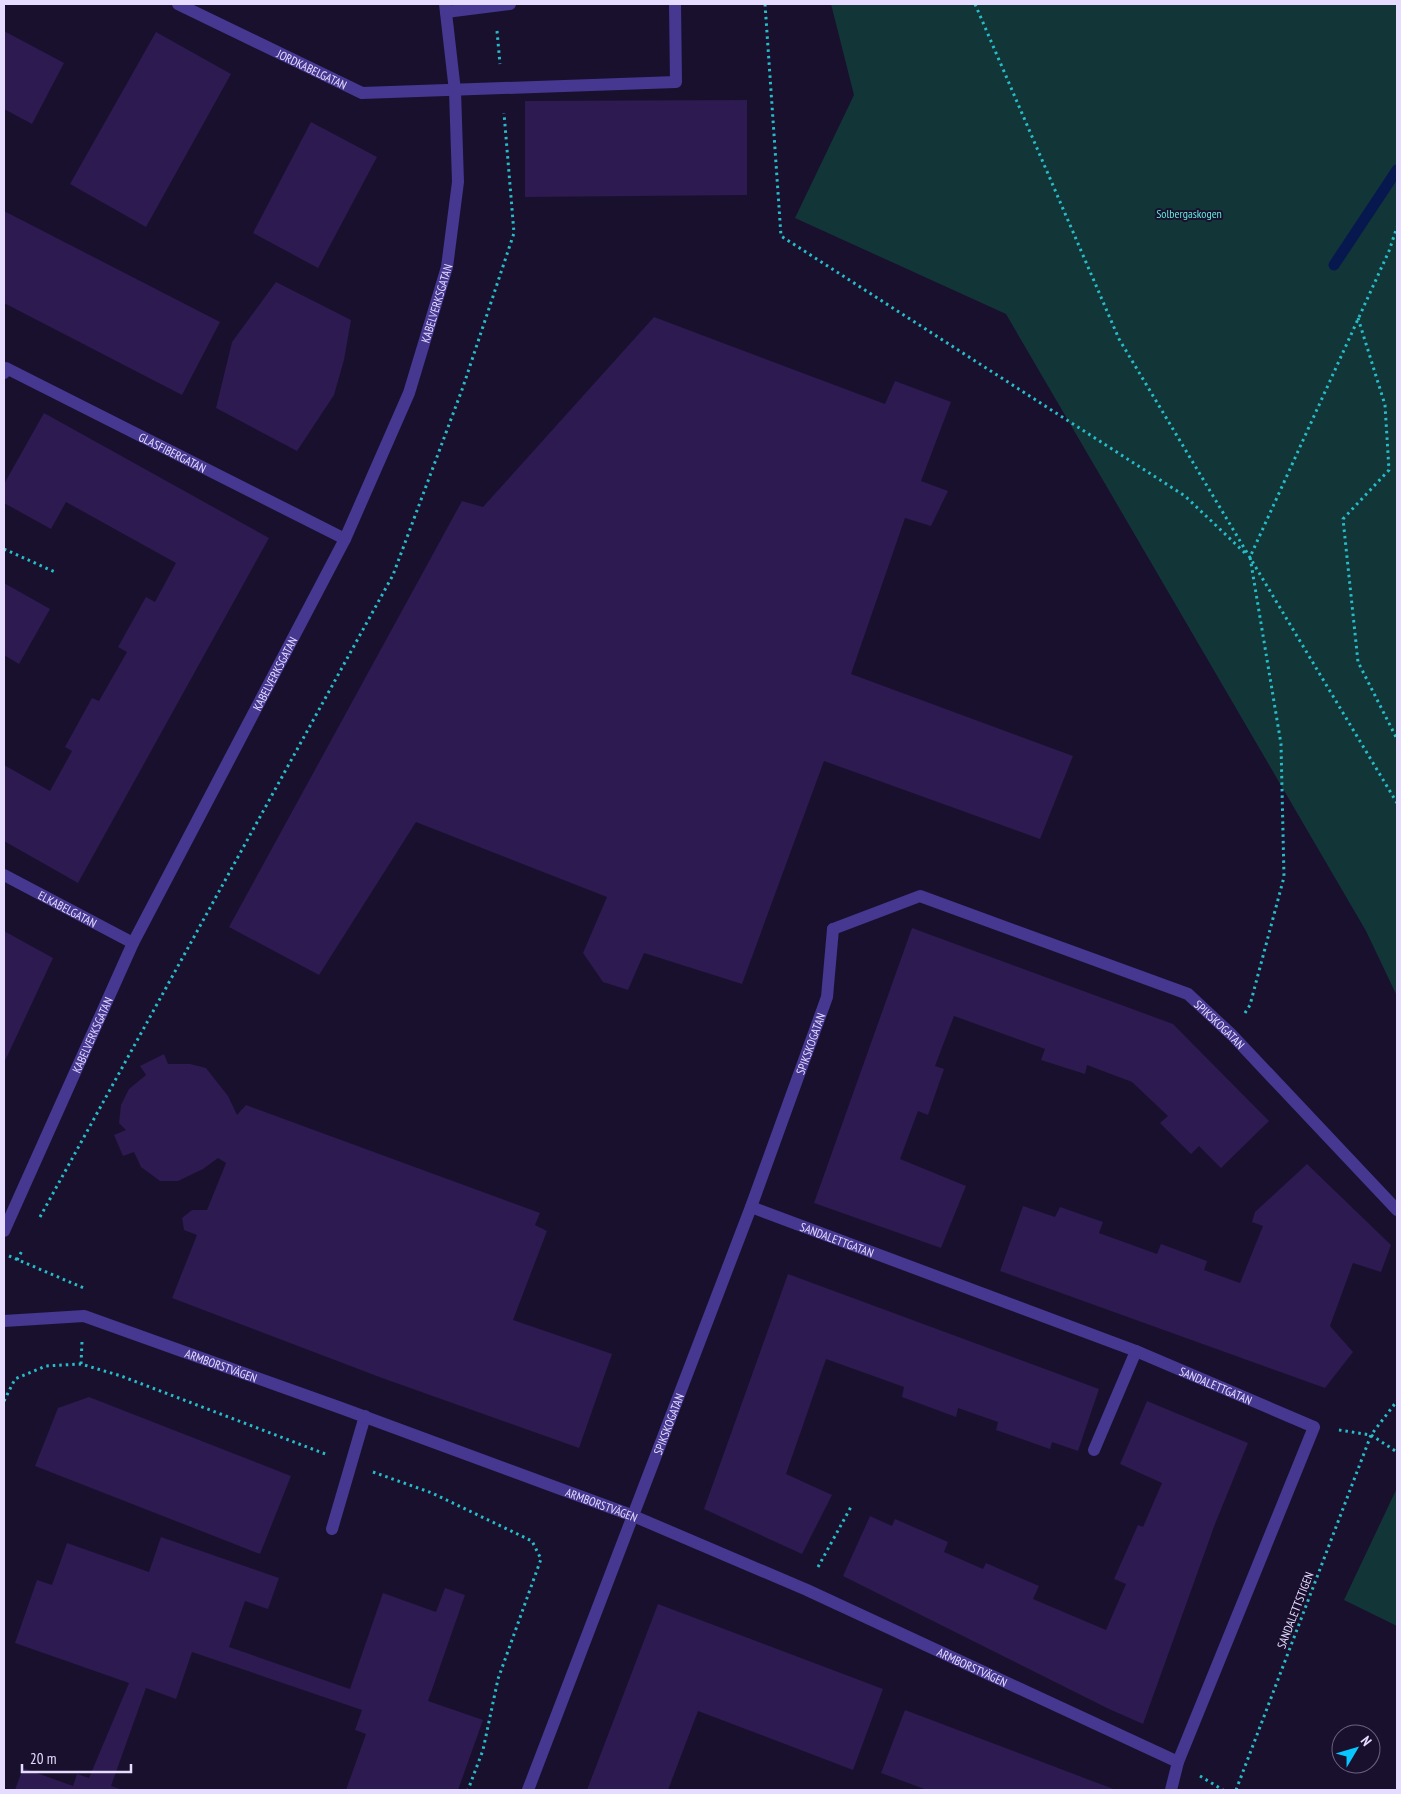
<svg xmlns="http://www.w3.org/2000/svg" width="1401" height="1794" font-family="'PT Sans Narrow',sans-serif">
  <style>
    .green { fill: #123538 }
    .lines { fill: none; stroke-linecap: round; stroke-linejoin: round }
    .stream { stroke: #07184f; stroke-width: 11 }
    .building { fill: #2c1a50 }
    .path { stroke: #27bdc8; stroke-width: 3; stroke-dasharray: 2.5 4; stroke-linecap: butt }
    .service { stroke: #463790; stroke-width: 12 }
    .minor { stroke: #463790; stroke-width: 12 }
    .labels { text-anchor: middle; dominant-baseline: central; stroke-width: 4; stroke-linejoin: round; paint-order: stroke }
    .street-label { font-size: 12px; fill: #e5dcff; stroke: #19102e }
    .park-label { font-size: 12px; fill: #5ee9d8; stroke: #19102e }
  </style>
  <rect width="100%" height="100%" fill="#19102e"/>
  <path class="green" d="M831 4H1397V996L1366 931 1006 314 795 218 854 95Z
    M1397 1488V1626L1344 1600Z"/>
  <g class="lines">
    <path class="stream" d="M1334 265 1397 170"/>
  </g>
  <path class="building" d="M4 31 64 63 32 124 4 109Z
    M156 32 231 74 146 227 70 184Z
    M747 100V195L525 197V101Z
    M311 122 377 157 318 268 253 233Z
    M4 211 220 322 182 395 4 303Z
    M276 282 351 320 344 360 334 395 297 451 216 408 232 342Z
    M654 317 885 404 895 381 951 402 921 481 948 491 931 526 905 518 851 674 1073 756 1040 839 824 761 742 984 644 953 628 990 603 982 583 953 607 897 416 822 319 975 229 927 462 501 483 507Z
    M44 413 269 538 78 883 4 841V765L50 791 72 751 65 747 92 698 99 701 127 652 118 647 146 597 155 602 176 563 66 502 51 529 4 503V484Z
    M4 583 50 609 19 664 4 655Z
    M912 928 1173 1024 1269 1121 1221 1168 1199 1146 1191 1154 1160 1123 1168 1116 1132 1082 1087 1065 1085 1074 1041 1060 1045 1049 954 1016 935 1066 944 1069 928 1115 918 1111 900 1159 966 1186 941 1248 814 1203Z
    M4 931 53 958 4 1063Z
    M164 1054 168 1064H190L206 1068 228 1096 237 1115 246 1105 540 1213 535 1225 547 1231 513 1320 612 1354 579 1448 382 1378 172 1298 197 1235 184 1230 182 1218 192 1210H207L226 1163 218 1158 203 1169 178 1181H160L141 1167 134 1152 123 1156 114 1135 126 1130 119 1123 121 1105 129 1089 146 1075 140 1066Z
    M1307 1164 1391 1245 1381 1272 1353 1263 1330 1326 1353 1352 1325 1388 1000 1271 1023 1206 1055 1217 1060 1207 1103 1222 1099 1233 1157 1254 1161 1244 1207 1261 1204 1270 1240 1283 1263 1226 1252 1222 1255 1212Z
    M788 1274 1099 1389 1078 1451 1052 1442 1050 1449 996 1430 998 1422 958 1408 956 1417 902 1397 904 1387 826 1359 786 1474 832 1495 802 1554 704 1509Z
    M89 1397 291 1476 260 1554 35 1466 58 1408Z
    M1147 1401 1248 1443 1215 1524 1143 1724 1109 1709 843 1576 870 1516 892 1526 895 1519 948 1542 944 1552 983 1569 986 1563 1039 1586 1033 1599 1106 1630 1126 1584 1114 1579 1138 1525 1143 1527 1162 1483 1120 1464Z
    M161 1537 279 1578 268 1609 245 1601 229 1647 350 1689 383 1593 436 1612 445 1588 465 1595 428 1701 483 1720 458 1790H346L366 1734 355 1730 362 1710 192 1652 176 1699 146 1688 111 1786 123 1790H15L23 1768 73 1786 77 1774 89 1778 129 1683 15 1643 37 1580 52 1585 67 1543 149 1572Z
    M658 1604 883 1689 853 1770 698 1711 668 1790H587Z
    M905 1710 1116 1790H927L881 1773Z"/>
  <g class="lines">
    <path class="path" d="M765 4 781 236 1185 496 1245 553
      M975 4 1119 339 1397 803
      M497 31 500 64
      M1358 318 1385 405 1389 470 1343 519 1358 662 1397 739
      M4 549 57 573
      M1245 1013 1250 1005 1284 877 1281 744 1250 557 1389 251 1397 227
      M40 1217 393 575 463 387 514 233 504 113
      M9 1256 86 1289
      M17 1260 23 1249
      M81 1364 82 1342
      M4 1401 15 1379 46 1366 81 1364 121 1376 328 1455
      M1339 1430 1371 1435 1397 1452
      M373 1472 432 1493 532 1541 541 1559 498 1679 483 1750 468 1790
      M818 1567 852 1505
      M1200 1776 1223 1790
      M1236 1790 1371 1435 1397 1401"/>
    <g class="service">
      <path id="s1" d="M833 929 920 896 1188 994 1232 1035 1397 1210"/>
      <path d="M1094 1450 1136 1351"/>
      <path d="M332 1529 365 1416"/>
    </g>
    <g class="minor">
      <path id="s2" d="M178 4 362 93 676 82 675 4"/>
      <path d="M446 12 510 4"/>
      <path id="s3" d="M4 373 6 368 345 539"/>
      <path id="s4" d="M4 875 133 943"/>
      <path id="s5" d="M751 1207 1136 1351 1314 1427 1178 1762 1171 1790"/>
      <path id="s6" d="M4 1231 133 943 345 539 409 393 447 267 458 182 455 91 445 4"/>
      <path id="s7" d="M4 1321 84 1316 341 1408 631 1515 807 1590 1178 1762"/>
      <path id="s8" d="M528 1790 751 1207 827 997 833 929"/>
    </g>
  </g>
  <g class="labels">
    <g class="street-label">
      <text stroke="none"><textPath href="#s2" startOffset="149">JORDKABELGATAN</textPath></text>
      <text stroke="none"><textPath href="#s6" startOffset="1025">KABELVERKSGATAN</textPath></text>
      <text stroke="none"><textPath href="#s3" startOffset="192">GLASFIBERGATAN</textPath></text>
      <text stroke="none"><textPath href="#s6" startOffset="620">KABELVERKSGATAN</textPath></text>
      <text stroke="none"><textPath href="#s4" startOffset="72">ELKABELGATAN</textPath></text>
      <text stroke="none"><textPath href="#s1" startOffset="422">SPIKSKOGATAN</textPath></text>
      <text stroke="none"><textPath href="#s6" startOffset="215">KABELVERKSGATAN</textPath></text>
      <text stroke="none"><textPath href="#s8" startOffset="798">SPIKSKOGATAN</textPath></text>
      <text stroke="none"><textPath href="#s5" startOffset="92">SANDALETTGATAN</textPath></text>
      <text stroke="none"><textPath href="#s7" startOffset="226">ARMBORSTVÄGEN</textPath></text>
      <text stroke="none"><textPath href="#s5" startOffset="498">SANDALETTGATAN</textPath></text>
      <text stroke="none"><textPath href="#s8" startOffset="392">SPIKSKOGATAN</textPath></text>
      <text stroke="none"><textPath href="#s7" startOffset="631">ARMBORSTVÄGEN</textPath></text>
      <text transform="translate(1295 1610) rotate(-69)">SANDALETTSTIGEN</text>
      <text stroke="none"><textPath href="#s7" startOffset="1036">ARMBORSTVÄGEN</textPath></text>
    </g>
    <g class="park-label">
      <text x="1189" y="213">Solbergaskogen</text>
    </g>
  </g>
  <rect width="1401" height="1794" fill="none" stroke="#e5dcff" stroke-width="10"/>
  <g transform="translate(1356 1749) rotate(52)"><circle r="24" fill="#19102e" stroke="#6b6282"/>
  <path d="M0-4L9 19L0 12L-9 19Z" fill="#08c7ff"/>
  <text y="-8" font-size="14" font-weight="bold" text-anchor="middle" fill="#e5dcff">N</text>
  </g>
  <path d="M22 1764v8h109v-8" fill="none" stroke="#e5dcff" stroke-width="2.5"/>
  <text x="30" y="1764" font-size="15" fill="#e5dcff" stroke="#19102e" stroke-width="4" paint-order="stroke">20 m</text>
</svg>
